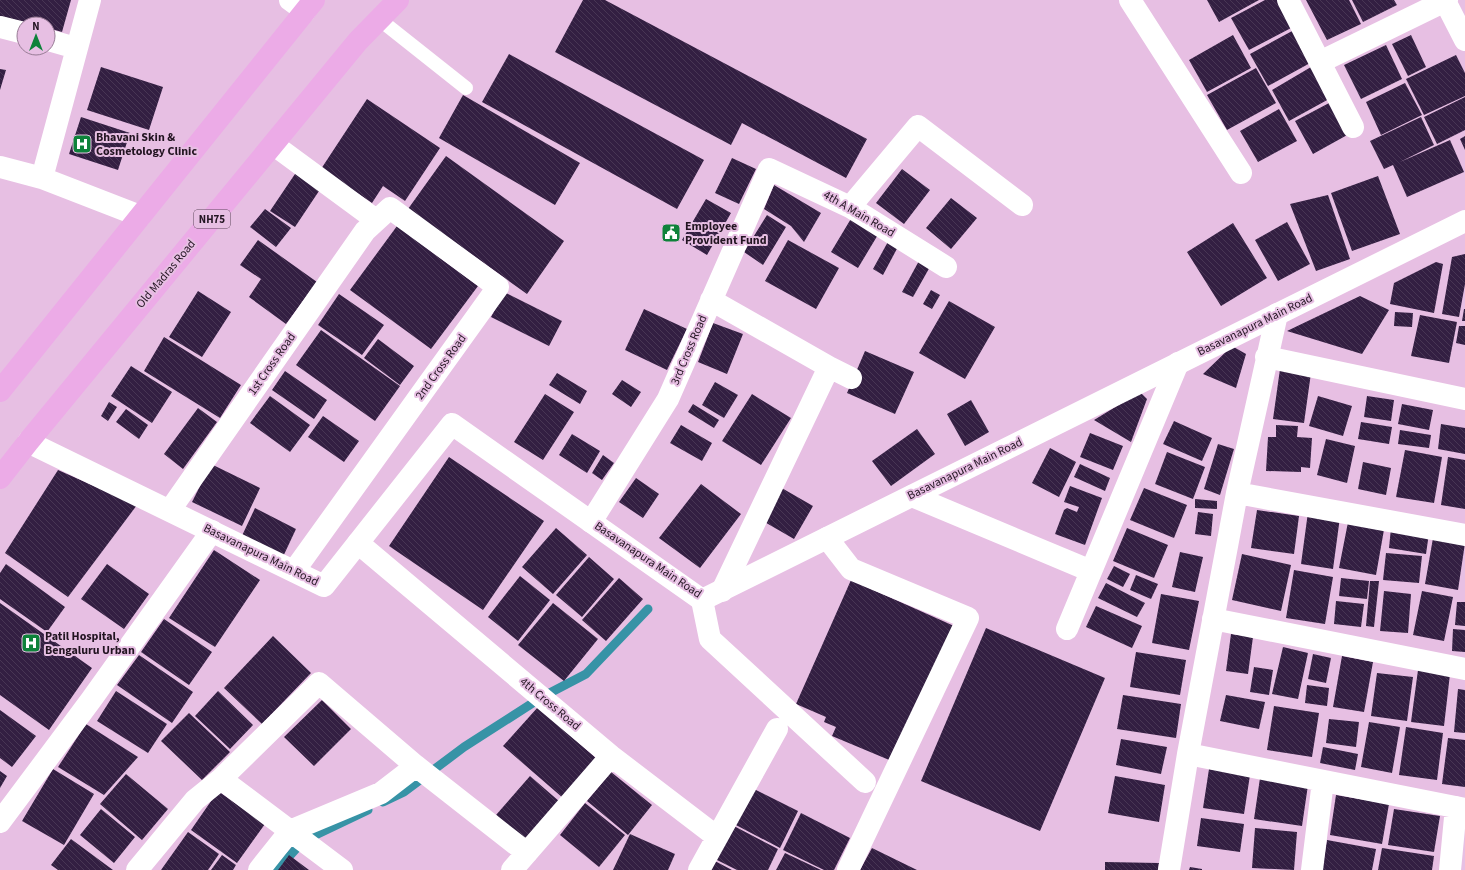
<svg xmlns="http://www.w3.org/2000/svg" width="1465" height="870" font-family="'Source Sans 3',sans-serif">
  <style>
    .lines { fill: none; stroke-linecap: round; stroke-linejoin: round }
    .stream { stroke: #3793a6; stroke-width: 9 }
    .building { fill: url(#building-back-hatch) }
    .lane { stroke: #fff; stroke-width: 14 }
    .street { stroke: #fff; stroke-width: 22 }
    .secondary { stroke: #fff; stroke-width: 22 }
    .highway { stroke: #ecabe7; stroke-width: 22 }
    .labels { text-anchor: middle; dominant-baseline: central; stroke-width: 4; stroke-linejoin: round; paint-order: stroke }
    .shield { fill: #e7bfe3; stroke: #5d475b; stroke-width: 1 }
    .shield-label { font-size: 11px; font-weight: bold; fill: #221421 }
    .poi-label { font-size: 12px; font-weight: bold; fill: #221421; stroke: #e7bfe3; text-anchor: start }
    .street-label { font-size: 12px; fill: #221421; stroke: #e7bfe3 }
  </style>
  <defs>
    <pattern id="building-back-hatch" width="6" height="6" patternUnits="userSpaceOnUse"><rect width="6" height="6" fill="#331f42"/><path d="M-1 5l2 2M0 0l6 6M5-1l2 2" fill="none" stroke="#483654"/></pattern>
  </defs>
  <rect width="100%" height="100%" fill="#e7bfe3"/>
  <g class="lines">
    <path class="stream" d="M383 802 404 792 464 747 542 697 586 674 648 609
      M277 870 303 841 368 810"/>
  </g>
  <path class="building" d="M0 0H71L62 32 48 28V24H31L0 16Z
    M583 0H605L867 139 846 178 742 123 731 145 555 52Z
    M1207 0H1259L1219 22Z
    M1265 0H1279L1293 27 1249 50 1231 18Z
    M1306 0H1349L1361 24 1327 40Z
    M1352 0H1394L1397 5 1363 22Z
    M1294 30 1312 62 1268 86 1250 54Z
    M1233 35 1251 68 1207 92 1189 60Z
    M1411 35 1426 67 1408 76 1392 44Z
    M1386 45 1402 79 1361 99 1344 65Z
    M509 54 704 160 677 209 482 102Z
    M1456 55 1465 73V96L1424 115 1406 79Z
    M101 67 163 87 149 130 87 110Z
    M1311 67 1329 99 1289 121 1272 90Z
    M1256 68 1276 103 1227 130 1207 95Z
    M0 69 6 70 0 90Z
    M1405 83 1422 115 1381 135 1366 102Z
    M463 95 580 163 555 205 439 138Z
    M1465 97V130L1437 144 1424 117Z
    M367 99 440 148 405 201 383 186 372 203 321 169Z
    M1331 102 1349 134 1313 154 1295 121Z
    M1279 109 1297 141 1258 162 1240 131Z
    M81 117 130 133 118 170 69 154Z
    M1421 117 1434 145 1400 162 1450 140 1464 172 1407 197 1393 165 1384 169 1370 141Z
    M1465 136V150L1460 139Z
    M446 156 564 241 527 294 408 209Z
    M732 158 756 169 739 204 715 193Z
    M902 169 930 190 904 224 876 203Z
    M297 171 321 188 295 227 270 211Z
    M1378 176 1400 234 1352 251 1331 193Z
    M774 185 821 213 804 242 791 226 764 209Z
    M1328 195 1350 259 1316 271 1290 204Z
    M951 198 977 218 951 249 926 228Z
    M706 199 731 213 707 255 682 240Z
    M265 209 291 228 276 247 250 227Z
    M767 215 786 227 763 265 744 252Z
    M852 217 879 233 858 268 831 252Z
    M1287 222 1310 264 1278 281 1255 240Z
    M1233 223 1267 278 1221 306 1187 252Z
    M397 226 478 286 431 349 350 290Z
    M890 238 900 243 883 275 873 269Z
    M258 240 317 282 286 324 249 297 261 279 240 265Z
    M788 240 839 268 816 309 765 281Z
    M1465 254V284L1459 317 1442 314 1452 257Z
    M920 259 931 265 913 297 902 292Z
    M1436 262 1443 264 1434 313 1390 304 1394 283Z
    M931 290 940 295 932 309 923 304Z
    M198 291 231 312 202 357 169 337Z
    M504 292 562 321 549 346 491 317Z
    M339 294 384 325 362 355 318 325Z
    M1360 296 1389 310 1362 354 1287 331Z
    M949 301 995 327 965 379 919 353Z
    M644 309 687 329 667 370 625 350Z
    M1464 309H1465V321H1462Z
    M1395 312 1413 313 1412 327 1394 326Z
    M1420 315 1457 322 1449 363 1411 356Z
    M713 323 743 334 727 374 698 362Z
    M1459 326H1465V345L1456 343Z
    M321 330 400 386 375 421 296 365Z
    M164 337 241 385 220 418 144 371Z
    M378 339 414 366 400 385 364 358Z
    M1232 346 1246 354 1236 388 1203 374Z
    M865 351 914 372 895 414 847 393Z
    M131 366 172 392 152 423 111 396Z
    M1280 369 1311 373 1304 423 1273 419Z
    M285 371 327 400 314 419 272 390Z
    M557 373 587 391 580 404 549 385Z
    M622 380 641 392 631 407 612 394Z
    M715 382 738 395 724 418 702 405Z
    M1140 392 1147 399 1131 442 1094 420Z
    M545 394 574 412 543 460 514 442Z
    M752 394 791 418 761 465 722 441Z
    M270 396 310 425 290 452 250 423Z
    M1318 396 1352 406 1343 436 1309 426Z
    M1367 396 1394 400 1391 421 1364 417Z
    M971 400 989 432 965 446 947 414Z
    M109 402 117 407 108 421 101 416Z
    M693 404 719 420 714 428 688 412Z
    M1402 404 1433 410 1429 430 1398 424Z
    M198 408 217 422 183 469 164 454Z
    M126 409 148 425 139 439 116 422Z
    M323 416 359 441 344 462 308 437Z
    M1174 421 1212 438 1202 461 1163 444Z
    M1361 422 1392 427 1389 444 1358 439Z
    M1441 424 1465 428V454L1438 449Z
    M681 425 712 443 702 461 670 443Z
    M1276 425 1298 426 1297 437 1312 438 1310 468 1301 467V472L1266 471 1268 437H1276Z
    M917 429 935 454 891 486 872 461Z
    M1400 430 1431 435 1429 448 1398 444Z
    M1090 433 1123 446 1113 470 1080 457Z
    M572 434 600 451 587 473 559 455Z
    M1326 439 1355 446 1347 483 1317 475Z
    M1218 444 1234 449 1220 495 1204 489Z
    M1050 448 1076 462 1059 497 1032 483Z
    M1405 450 1442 457 1434 503 1396 497Z
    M1167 452 1205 467 1193 499 1155 484Z
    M603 455 614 463 602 480 592 473Z
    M449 457 544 521 483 610 389 546Z
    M1448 457 1465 460V509L1441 505Z
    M1363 462 1391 468 1386 495 1358 489Z
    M211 464 260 488 242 526 192 502Z
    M1080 464 1110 478 1105 491 1074 477Z
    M58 470 137 505 68 597 5 553Z
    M636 478 659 494 643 518 619 502Z
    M701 484 741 514 700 568 659 538Z
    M1070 486 1102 498 1085 545 1055 534 1064 510 1067 508 1077 512 1079 507 1064 502Z
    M780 487 813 506 794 539 761 520Z
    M1144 488 1187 505 1174 538 1130 520Z
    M1195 499 1217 501V509L1195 508Z
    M255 508 296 529 281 561 240 540Z
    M1257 510 1299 516 1294 554 1251 548Z
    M1198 512 1213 514 1211 536 1195 534Z
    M1308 512 1340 517 1333 569 1301 564Z
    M1349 517 1385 524 1376 575 1339 568Z
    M556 528 587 555 553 594 522 567Z
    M1127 528 1168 545 1154 578 1113 561Z
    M1391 528 1429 533 1426 554 1389 548Z
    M1433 538 1465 543 1458 590 1425 584Z
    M214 550 260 580 215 647 169 618Z
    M1180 552 1203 557 1195 592 1172 587Z
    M1386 553 1422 556 1419 583 1383 580Z
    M1242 554 1291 565 1281 611 1232 600Z
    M589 557 614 579 582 617 556 595Z
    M6 564 65 607 47 632 0 599V573Z
    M107 564 149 594 124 629 81 599Z
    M1114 566 1130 574 1123 587 1107 579Z
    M1294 570 1333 577 1325 624 1286 618Z
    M1136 575 1158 584 1151 599 1130 590Z
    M520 576 550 600 518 641 488 617Z
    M619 578 643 599 606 641 582 620Z
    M1341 578 1369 581 1367 599 1339 596Z
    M851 580 954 626 894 762 832 736 836 727 824 722 826 717 796 704Z
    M1370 581H1379L1374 627 1366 626Z
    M1106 583 1145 603 1137 617 1098 598Z
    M1384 591 1411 594 1408 633 1380 631Z
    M1422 591 1453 597 1444 641 1413 635Z
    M1161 594 1199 601 1189 650 1152 643Z
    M1336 601 1364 604 1361 627 1334 624Z
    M1457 602H1465V626L1455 625Z
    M0 603 92 668 49 730 0 695Z
    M553 603 598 639 564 681 518 645Z
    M1096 606 1142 626 1132 648 1086 627Z
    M164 619 212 652 189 685 141 652Z
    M986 628 1105 678 1040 831 921 781Z
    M1453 629 1465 630V652L1452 651Z
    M1231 634 1253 637 1248 674 1226 671Z
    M273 636 311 673 262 724 224 688Z
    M1283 647 1308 653 1298 699 1272 694Z
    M1136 652 1186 660 1180 695 1130 687Z
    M1313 654 1331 658 1326 683 1308 679Z
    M139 655 193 692 172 723 117 685Z
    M1342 656 1373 662 1364 712 1333 707Z
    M1254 667 1273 670 1269 695 1250 692Z
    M1418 670 1450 674 1444 726 1411 722Z
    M1377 673 1413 677 1407 721 1371 716Z
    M1307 685 1329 688 1327 706 1305 703Z
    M1458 689 1465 690V733L1454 732Z
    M116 691 167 724 148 753 97 721Z
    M218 691 253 725 230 749 195 716Z
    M1123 695 1181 704 1176 738 1117 729Z
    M1226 695 1265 702 1259 729 1220 721Z
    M322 700 351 729 314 766 284 737Z
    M1274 706 1319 713 1312 757 1267 750Z
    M538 707 597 759 563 798 503 746Z
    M0 710 36 736 12 767 0 758Z
    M189 713 230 752 202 780 161 741Z
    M1329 719 1359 722 1356 747 1326 743Z
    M1369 722 1400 727 1392 773 1361 767Z
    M86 724 138 757 104 795 58 767Z
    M1406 727 1443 733 1437 780 1399 775Z
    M1448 738 1465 740V787L1442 784Z
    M1121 739 1167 747 1161 774 1116 765Z
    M1323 747 1358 754 1355 770 1320 763Z
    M53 769 94 794 64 845 22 821Z
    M1209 769 1250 775 1244 814 1203 808Z
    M0 771 7 776 0 788Z
    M611 772 652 805 628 835 587 801Z
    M126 774 168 809 142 840 100 804Z
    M530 776 560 802 526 841 496 815Z
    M1115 776 1165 785 1159 822 1108 813Z
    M1260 778 1308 785 1302 826 1254 819Z
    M752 788 798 811 780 848 734 824Z
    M218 791 265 824 237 863 191 830Z
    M1336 795 1389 804 1382 844 1330 835Z
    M585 803 625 835 599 867 560 835Z
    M101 809 135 837 114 863 80 835Z
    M1394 809 1440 816 1434 852 1388 845Z
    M801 813 850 838 834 870H824L783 850Z
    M1201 818 1244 824 1240 852 1197 846Z
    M732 825 778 849 768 870H737L715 859Z
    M1255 828 1297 832 1294 870 1252 868Z
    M188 832 219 854 208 870H161Z
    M630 834 675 854 668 870H613Z
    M71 839 113 870H58L51 865Z
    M1327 840 1376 849 1372 870H1322Z
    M872 848 917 870H860Z
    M1382 848 1434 856 1432 870H1378Z
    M785 853 821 870H776Z
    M222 855 236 865 233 870H211Z
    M289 855 309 870H278Z
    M713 860 732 870H708Z
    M1105 862 1159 863 1158 870H1105Z
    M1190 867 1202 869V870H1189Z"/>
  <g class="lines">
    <path class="lane" d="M379 19 466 88"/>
    <path class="street" d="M290 0 305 11
      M1130 0 1241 173
      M1288 0 1353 127
      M1445 1 1465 40
      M0 27 24 33
      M48 40 76 48
      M1320 62 1447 0
      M274 145 376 220
      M0 167 42 178 140 216
      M42 178 90 0
      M850 207 918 126 1022 205
      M711 300 829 367 722 591
      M1266 357 1465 399
      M829 367 851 378
      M1237 493 1465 535
      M912 496 1091 571
      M170 510 365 231 390 208 498 287 294 571
      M591 522 668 399 769 169 850 207 946 267
      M827 538 851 569 968 618 848 870
      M358 543 611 756 717 837
      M702 600 710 639 865 782
      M1213 619 1465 669
      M1067 629 1178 363
      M1188 754 1465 809
      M221 779 342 870
      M0 822 91 700 212 531
      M137 870 195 800 221 779 319 683 416 766 527 853
      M259 870 290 831 381 793 416 766
      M512 870 611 756
      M699 870 777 729
      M1169 870 1188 754 1237 493 1277 314
      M1312 870 1323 781
      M1450 870 1456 807"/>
    <path class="secondary" d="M28 442 324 586 452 424 702 600 1465 221"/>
    <path class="highway" d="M0 391 314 0
      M0 478 28 442 358 41 398 0"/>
  </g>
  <defs>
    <symbol id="hospital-square" viewBox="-11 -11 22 22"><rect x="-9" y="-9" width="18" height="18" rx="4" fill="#0e823a" stroke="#e7bfe3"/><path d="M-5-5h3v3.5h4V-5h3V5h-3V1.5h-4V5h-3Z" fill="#fff"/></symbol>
    <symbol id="civic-square" viewBox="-11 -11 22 22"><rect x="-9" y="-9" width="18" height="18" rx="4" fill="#0e823a" stroke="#e7bfe3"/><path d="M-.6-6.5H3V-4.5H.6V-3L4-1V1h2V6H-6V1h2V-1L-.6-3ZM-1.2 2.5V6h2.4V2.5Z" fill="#fff"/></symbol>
  </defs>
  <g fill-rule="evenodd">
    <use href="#hospital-square" x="71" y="133" width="22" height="22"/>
    <use href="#civic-square" x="660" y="222" width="22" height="22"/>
    <use href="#hospital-square" x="20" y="632" width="22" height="22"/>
  </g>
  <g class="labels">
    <rect class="shield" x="194" y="210" width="36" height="18" rx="3"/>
    <g class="shield-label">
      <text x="212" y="219">NH75</text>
    </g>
    <g class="poi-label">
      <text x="96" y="137">Bhavani Skin &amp;<tspan x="96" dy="14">Cosmetology Clinic</tspan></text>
      <text x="685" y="226">Employee<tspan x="685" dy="14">Provident Fund</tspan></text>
      <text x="45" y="636">Patil Hospital,<tspan x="45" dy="14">Bengaluru Urban</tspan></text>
    </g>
    <g class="street-label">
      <text transform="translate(859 214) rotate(30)">4th A Main Road</text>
      <text transform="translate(166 274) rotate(-50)">Old Madras Road</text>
      <text transform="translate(1255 325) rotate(-26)">Basavanapura Main Road</text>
      <text transform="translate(689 350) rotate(-67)">3rd Cross Road</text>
      <text transform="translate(272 364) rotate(-55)">1st Cross Road</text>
      <text transform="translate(441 367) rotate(-54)">2nd Cross Road</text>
      <text transform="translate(965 469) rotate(-26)">Basavanapura Main Road</text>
      <text transform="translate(261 555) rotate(26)">Basavanapura Main Road</text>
      <text transform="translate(648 560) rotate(34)">Basavanapura Main Road</text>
      <text transform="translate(550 704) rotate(40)">4th Cross Road</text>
    </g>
  </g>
  <g transform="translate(36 36)"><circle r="19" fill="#e7bfe3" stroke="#987b95"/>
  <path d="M0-3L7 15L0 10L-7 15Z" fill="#0e823a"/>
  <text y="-6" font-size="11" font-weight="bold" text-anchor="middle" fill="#221421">N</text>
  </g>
</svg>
